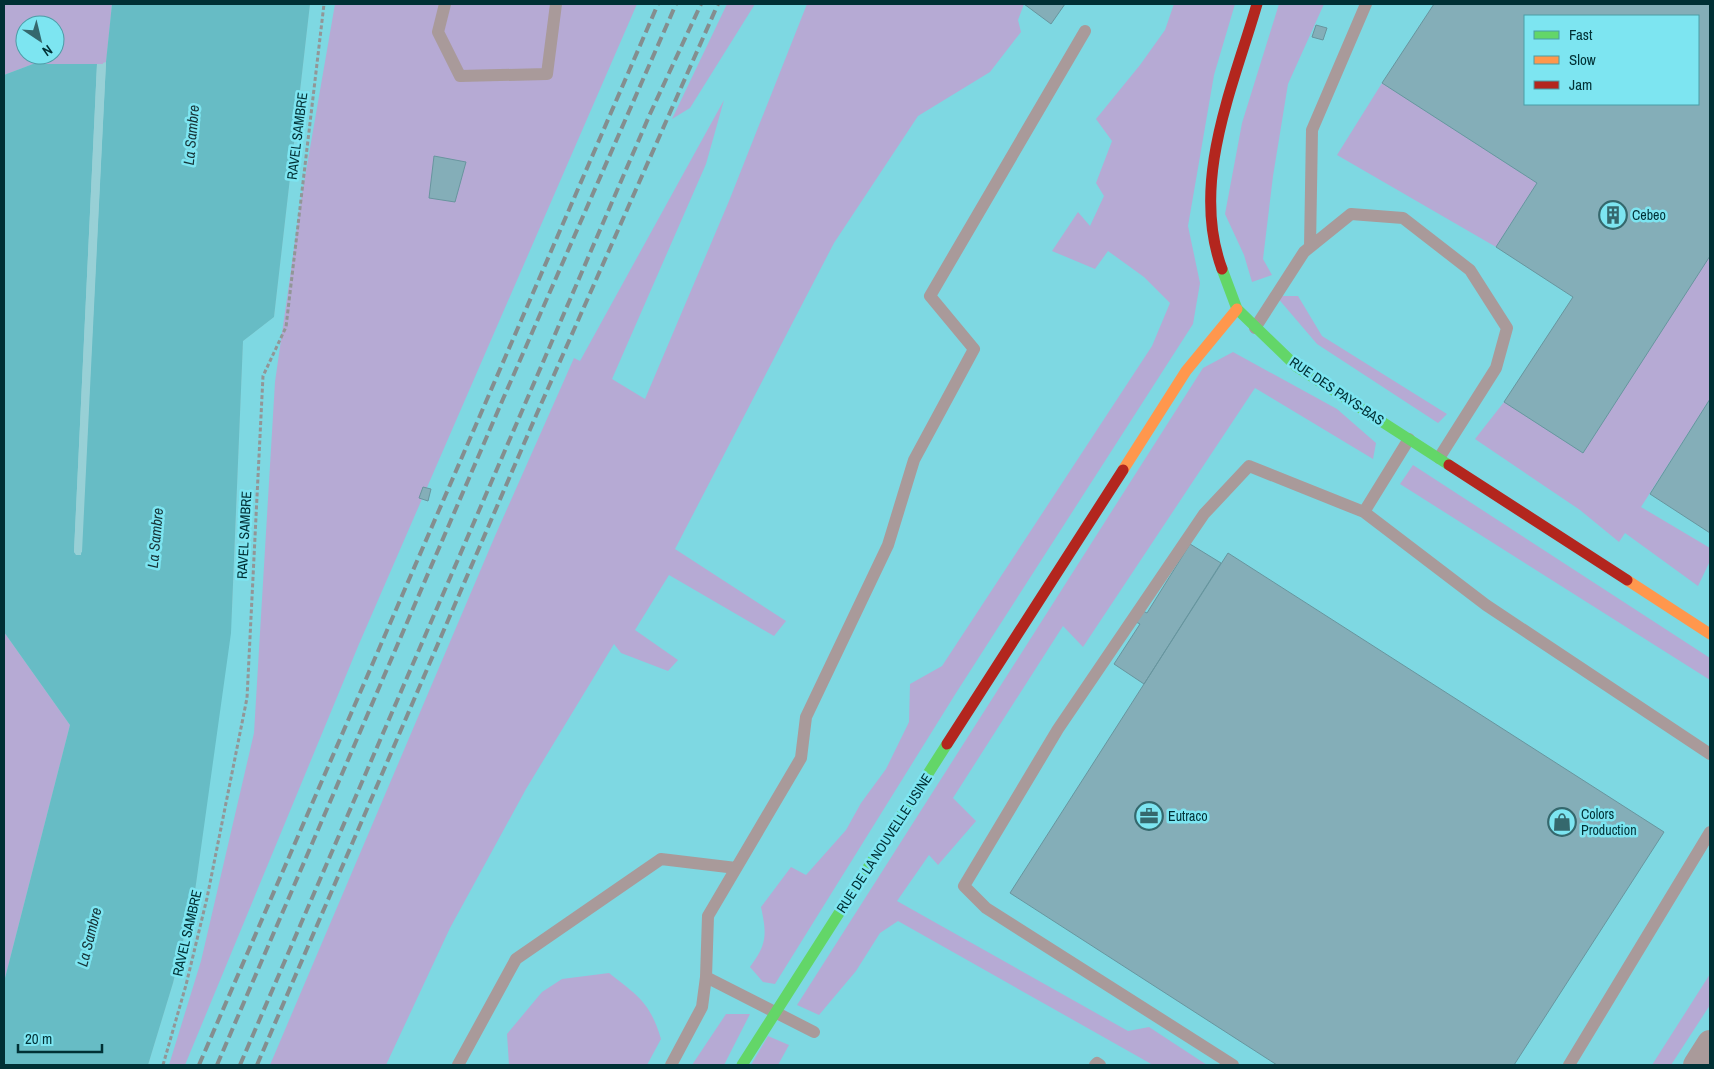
<svg xmlns="http://www.w3.org/2000/svg" width="1714" height="1069" font-family="'Archivo Narrow',sans-serif">
  <style>
    .built { fill: #7ed8e2; fill-rule: evenodd }
    .green { fill: #b6aad4; fill-rule: evenodd }
    .water { fill: #67bcc5 }
    .pier { fill: #98d0d6 }
    .building { fill: #84aeb8; stroke: #68959e; fill-rule: evenodd }
    .lines { fill: none; stroke-linecap: round; stroke-linejoin: round }
    .path { stroke: #929697; stroke-width: 3; stroke-dasharray: 4 2.5; stroke-linecap: butt }
    .lane { stroke: #a99a9a; stroke-width: 12 }
    .street { stroke: #a99a9a; stroke-width: 26 }
    .fast { stroke: #63d668; stroke-width: 11 }
    .slow { stroke: #ff974d; stroke-width: 11 }
    .jam { stroke: #b3261e; stroke-width: 11 }
    .rail { stroke: #848e8f; stroke-width: 4; stroke-dasharray: 10 5; stroke-linecap: butt }
    .labels { text-anchor: middle; dominant-baseline: central; stroke-width: 5; stroke-linejoin: round; paint-order: stroke }
    .street-label { font-size: 14px; fill: #003035; stroke: #7de5f1 }
    .poi-label { font-size: 14px; fill: #003035; stroke: #7de5f1; text-anchor: start }
    .water-label { font-size: 15px; font-style: italic; fill: #163438; stroke: #7de5f1 }
  </style>
  <rect width="100%" height="100%" fill="#98d0d6"/>
  <path class="built" d="M310 4H1710V1065H148L173 983 195 891 232 612 243 341 274 317ZM1525 16H1698V104H1525Z"/>
  <path class="green" d="M4 4H112L106 64H33L4 75ZM25 25H55V55H25Z
    M335 4H637L359 644 185 1065H169L201 961 254 733 275 382 301 200Z
    M727 4H755L690 108 672 119Z
    M807 4H1024L1018 20 1021 32 990 72 918 116 834 243 675 549 786 621 774 636 669 575 635 630 678 660 668 671 621 653 614 644 526 789 450 928 386 1065H270L495 536 574 358 580 361 724 100 706 164 612 379 645 399 729 201Z
    M1174 4H1235L1214 75 1188 226 1200 283 1193 324 956 693 775 984 763 982 750 967C767 944 767 935 761 907L791 867 806 875 846 830 861 803 886 769 909 722 910 684 942 666 1152 346 1170 303 1144 277 1108 251 1095 269 1052 251 1078 212 1090 226 1104 196 1096 183 1112 141 1096 119 1140 65 1165 30Z
    M1279 4H1324L1288 84 1273 176 1263 259 1272 275 1252 282 1244 255 1225 214 1242 123Z
    M1382 83 1537 183 1496 247 1337 155Z
    M1710 255V399L1641 507 1710 548V561L1698 586 1625 533 1619 542 1580 510 1475 439 1504 402 1583 453Z
    M1276 296H1298L1322 336 1447 414 1438 423 1317 344Z
    M1233 352 1337 409 1376 443 1373 459 1255 388 1083 647 1063 626 953 798 976 821 938 865 929 855 897 901 1128 1031 1149 1027 1207 1065H1153L898 921 880 933 856 971 819 1015 797 1005 1203 368Z
    M1413 465 1710 658V680L1400 484Z
    M4 632 70 725 4 982Z
    M609 973C638 996 650 1002 661 1039L647 1065H509L507 1034 542 992 562 979Z
    M1710 974V1005L1671 1065H1652Z
    M726 1014H750L724 1065H692Z
    M768 1036 789 1045 778 1065H751Z"/>
  <path class="water" d="M112 4H310L274 317 243 341 231 633 195 891 173 983 148 1065H4V982L70 725 4 632V75L33 64H97L74 552 76 555H81L106 62Z"/>
  <path class="pier" d="M106 62 82 552 78 555 74 552 97 64H99L78 553 103 63Z"/>
  <path class="building" d="M1024 4H1065L1051 24Z
    M1434 4H1710V256L1583 453 1504 402 1573 297 1496 247 1537 183 1382 83ZM1525 16H1698V104H1525Z
    M1316 25 1327 28 1323 40 1312 37Z
    M434 156 466 162 455 202 429 198Z
    M1710 399V533L1650 494Z
    M423 487 431 489 428 501 419 498Z
    M1190 544 1221 563 1144 684 1114 664 1140 624 1136 622 1143 611 1147 613Z
    M1228 553 1664 832 1514 1065H1277L1010 893Z"/>
  <g class="lines">
    <path class="path" d="M163 1065 186 985 207 898 247 698 263 376 286 327 324 4"/>
    <path class="lane" d="M445 4 438 32 460 76 547 74 556 4
      M1310 247 1312 130 1366 4
      M1255 328 1304 252 1351 214 1403 218 1470 270 1507 328 1496 368 1439 458
      M1364 512 1409 439
      M706 977 708 916 801 758 806 717 888 545 914 460 974 349 930 296 1085 31
      M458 1065 516 959 661 859 736 868
      M671 1065 702 1007 706 977 814 1032
      M1095 1065 1097 1063 1100 1065
      M1233 1065 986 908 964 886 1058 729 1204 514 1249 466 1364 512 1486 605 1710 754
      M1569 1065 1710 832"/>
    <path class="street" d="M1696 1065 1710 1043"/>
    <path class="fast" d="M1222 269 1237 309 1297 367 1449 465
      M742 1065 947 744"/>
    <path class="slow" d="M1123 470 1186 371 1237 309
      M1627 580 1710 634"/>
    <path class="jam" d="M1222 269C1190 182 1233 87 1257 4
      M1449 465 1627 580
      M947 744 1123 470"/>
    <path class="rail" d="M199 1065 658 4
      M217 1065 503 399 676 4
      M240 1065 650 114 701 4
      M257 1065 538 411 718 4"/>
  </g>
  <defs>
    <symbol id="building-ring" viewBox="-11 -11 22 22"><circle r="9.5" fill="#7de5f1" stroke="#35686d" stroke-width="1.5"/><path d="M-4-6H4V6H1V3H-1V6H-4ZM-2.5-4.3h1.7v1.8h-1.7ZM.8-4.3h1.7v1.8H.8ZM-2.5-1h1.7V.8h-1.7ZM.8-1h1.7V.8H.8Z" fill="#35686d"/></symbol>
    <symbol id="office-ring" viewBox="-11 -11 22 22"><circle r="9.5" fill="#7de5f1" stroke="#35686d" stroke-width="1.5"/><path d="M-6-3h4V-5.5h4V-3h4V5H-6ZM-1-4.5V-3h2v-1.5ZM-6 0V1H6V0Z" fill="#35686d"/></symbol>
    <symbol id="shop-ring" viewBox="-11 -11 22 22"><circle r="9.5" fill="#7de5f1" stroke="#35686d" stroke-width="1.5"/><path d="M-5-2.5h2.3a2.7 3.5 0 0 1 5.4 0H5L5.5 6h-11ZM-1.5-2.5h3a1.5 2.3 0 0 0-3 0Z" fill="#35686d"/></symbol>
  </defs>
  <g fill-rule="evenodd">
    <use href="#building-ring" x="1597" y="199" width="32" height="32"/>
    <use href="#office-ring" x="1133" y="800" width="32" height="32"/>
    <use href="#shop-ring" x="1546" y="806" width="32" height="32"/>
  </g>
  <g class="labels">
    <g class="street-label">
      <text transform="translate(297 136) rotate(-83)">RAVEL SAMBRE</text>
      <text transform="translate(1337 391) rotate(34)">RUE DES PAYS-BAS</text>
      <text transform="translate(244 535) rotate(-87)">RAVEL SAMBRE</text>
      <text transform="translate(884 843) rotate(-57)">RUE DE LA NOUVELLE USINE</text>
      <text transform="translate(187 933) rotate(-77)">RAVEL SAMBRE</text>
    </g>
    <g class="poi-label">
      <text x="1632" y="215">Cebeo</text>
      <text x="1581" y="814">Colors<tspan x="1581" dy="16">Production</tspan></text>
      <text x="1168" y="816">Eutraco</text>
    </g>
    <g class="water-label">
      <text transform="translate(191 135) rotate(-85)">La Sambre</text>
      <text transform="translate(155 538) rotate(-85)">La Sambre</text>
      <text transform="translate(89 937) rotate(-76)">La Sambre</text>
    </g>
  </g>
  <rect width="1714" height="1069" fill="none" stroke="#003035" stroke-width="10"/>
  <rect x="1524" y="15" width="175" height="90" fill="#7de5f1" stroke="#4b9da6"/>
  <rect x="1534" y="31" width="25" height="8" fill="#63d668" stroke="#4b9da6"/>
  <text x="1569" y="40" font-size="15" fill="#003035">Fast</text>
  <rect x="1534" y="56" width="25" height="8" fill="#ff974d" stroke="#4b9da6"/>
  <text x="1569" y="65" font-size="15" fill="#003035">Slow</text>
  <rect x="1534" y="81" width="25" height="8" fill="#b3261e" stroke="#4b9da6"/>
  <text x="1569" y="90" font-size="15" fill="#003035">Jam</text>
  <g transform="translate(40 40) rotate(145)"><circle r="24" fill="#7de5f1" stroke="#4b9da6"/>
  <path d="M0-4L9 19L0 12L-9 19Z" fill="#35686d"/>
  <text y="-8" font-size="14" font-weight="bold" text-anchor="middle" fill="#003035">N</text>
  </g>
  <path d="M18 1044v8h84v-8" fill="none" stroke="#003035" stroke-width="2.5"/>
  <text x="25" y="1044" font-size="15" fill="#003035" stroke="#7de5f1" stroke-width="4" paint-order="stroke">20 m</text>
</svg>
